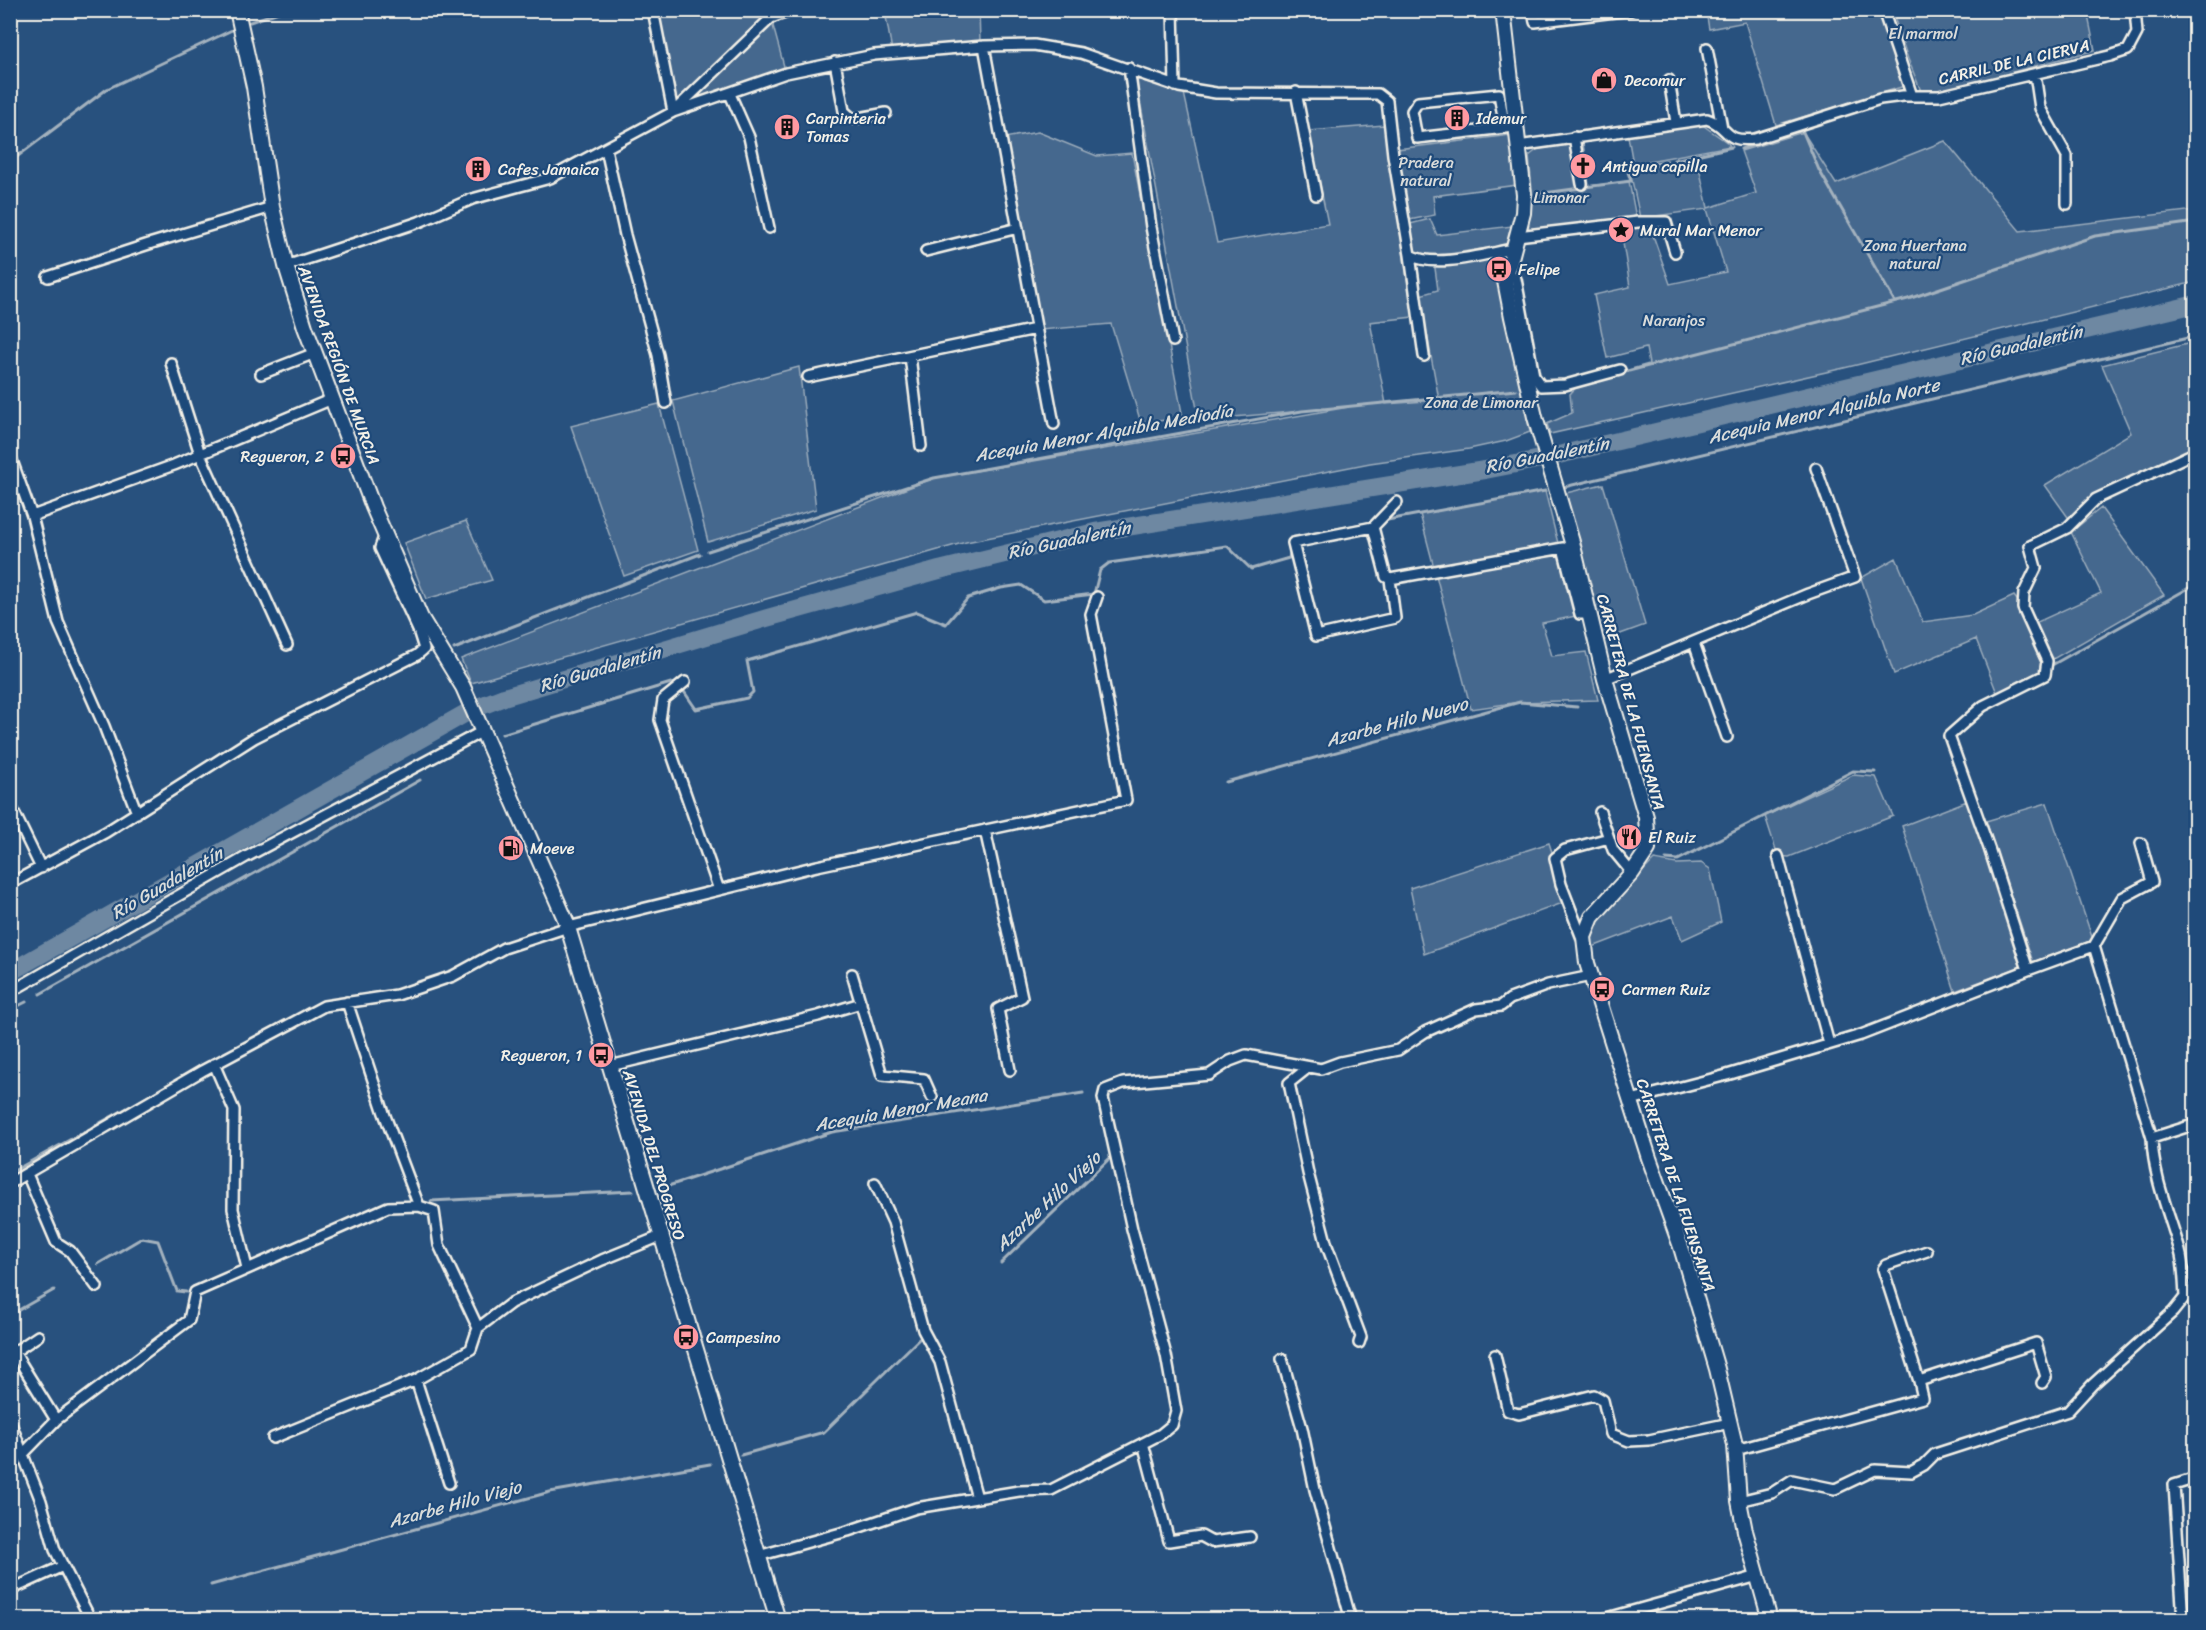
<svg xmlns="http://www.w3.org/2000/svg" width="2206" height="1630" font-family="Sriracha,sans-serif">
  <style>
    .green { fill: #45688e; stroke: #9cacbb; stroke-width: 1.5 }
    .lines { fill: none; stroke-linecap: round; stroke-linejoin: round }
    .stream { stroke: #a4b2be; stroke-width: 3 }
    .river { stroke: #6e88a2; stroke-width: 18 }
    .minor-casing { stroke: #f4f1e8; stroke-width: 14 }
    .secondary-casing { stroke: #f4f1e8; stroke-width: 18 }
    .minor { stroke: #1f4a7a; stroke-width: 9 }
    .secondary { stroke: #1f4a7a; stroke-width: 14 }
    .labels { text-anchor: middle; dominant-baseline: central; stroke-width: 4.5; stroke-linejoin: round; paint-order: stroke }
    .park-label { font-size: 16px; fill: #dadcda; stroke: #1f4a7a }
    .street-label { font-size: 16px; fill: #f4f1e8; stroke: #1f4a7a }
    .poi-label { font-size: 16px; fill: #f4f1e8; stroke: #1f4a7a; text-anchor: start }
    .water-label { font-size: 18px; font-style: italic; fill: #d9dcda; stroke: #1f4a7a }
  </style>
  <rect width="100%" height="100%" fill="#28517e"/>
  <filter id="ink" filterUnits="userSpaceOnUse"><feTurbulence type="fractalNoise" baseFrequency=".0167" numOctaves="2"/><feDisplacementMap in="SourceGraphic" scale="12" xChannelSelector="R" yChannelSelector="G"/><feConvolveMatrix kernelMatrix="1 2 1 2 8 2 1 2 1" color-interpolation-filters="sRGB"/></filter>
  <g filter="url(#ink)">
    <path class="green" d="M657 11H769L785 70 676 108Z
      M885 11H979L980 41 892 51Z
      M1706 11H1880L1908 85 1776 125 1745 22 1709 29Z
      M1892 11H2087L2095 50 1923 96 1908 59Z
      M1136 79 1184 93 1217 243 1328 224 1309 131 1384 125 1413 317 1370 322 1386 404 1439 400 1420 295 1438 290 1434 261 1503 257 1501 286 1530 432 1506 441 1469 449 1370 463 966 542 471 683 461 659 934 478 1349 407 1199 420Z
      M1701 124 1728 143 1730 146 1633 164 1628 136Z
      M1038 132 1097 156 1132 153 1183 418 1141 423 1111 324 1040 330 1004 138Z
      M1803 132 1836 184 1945 141 2020 231 2195 210V282L1844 368 1550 434 1547 424 1572 413 1570 394 1579 384 1649 364 1646 348 1607 358 1594 295 1630 287 1621 230 1648 221 1670 284 1726 272 1707 209 1640 218 1630 171 1697 158 1708 208 1756 193 1741 151Z
      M1511 135 1517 185 1433 196 1435 215 1409 220 1397 149Z
      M1583 143 1589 186 1629 181 1636 218 1528 233 1532 190 1529 156 1538 149Z
      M1430 219 1437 235 1512 226 1508 245 1429 257 1413 250 1410 224Z
      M2195 342V451L2070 520 2045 485 2131 433 2102 365Z
      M799 367 816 509 708 542 673 401Z
      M659 404 698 550 624 576 571 426Z
      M1603 484 1645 625 1604 640 1566 493Z
      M1545 491 1576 616 1542 623 1552 656 1586 652 1598 700 1520 702 1471 709 1420 514Z
      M2101 508 2164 595 2053 659 2035 623 2101 593 2071 532Z
      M466 521 492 580 426 599 404 543Z
      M1896 558 1923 622 1973 615 2014 596 2023 608 2047 661 2045 675 1999 698 1976 639 1894 674 1861 578Z
      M1853 775 1876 777 1893 816 1789 857 1778 856 1765 816Z
      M1967 801 2022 966 1955 991 1902 826Z
      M2047 803 2093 940 2033 962 1986 821Z
      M1549 843 1568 901 1424 954 1410 888Z
      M1654 860 1677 864 1701 863 1710 869 1721 922 1682 940 1673 916 1590 948 1595 927 1607 908Z"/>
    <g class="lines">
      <path class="stream" d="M250 22 284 10
        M1741 149 1795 132H1803L1819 170 1895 302
        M1674 160 1732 147
        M10 162 107 89 232 30
        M1585 187 1631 181 1628 172 1636 166 1667 161
        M1537 194 1581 188
        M1621 373 1908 299 2095 236 2196 222
        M1564 487 2196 336
        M1382 521 1545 491
        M1292 542 1294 537 1373 522
        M708 551 934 478 1302 411 1516 390
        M454 649 700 554
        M2052 665 2196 584
        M683 690 696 709 747 698 753 692 747 661 917 612 946 624 968 598 1001 588 1021 585 1044 600 1094 594 1100 570 1109 563 1227 546 1251 569 1289 558 1291 548
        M502 734 671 683 676 685
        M1226 782 1520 702 1577 707
        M1666 859 1678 860 1853 771 1875 772
        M40 994 420 780
        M10 1010 26 1002
        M10 1173 163 1088
        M659 1189 832 1132 1083 1093
        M431 1201 633 1191
        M1001 1263 1110 1158H1114
        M98 1264 142 1238 158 1241 177 1291 186 1292
        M10 1315 54 1290
        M741 1455 824 1432 919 1339
        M211 1585 550 1492 710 1464"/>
      <path class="river" d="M10 972 473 709 504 697 767 618 939 570 1095 532 1485 470 1546 458 2196 304"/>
      <defs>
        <path id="minor" d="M653 10 673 112
          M1173 10 1175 86
          M1883 10 1912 96
          M1533 11 1535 22 1631 10
          M984 46 1054 424
          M1707 48 1722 128
          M835 62 844 111 853 119 886 113
          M1129 68 1151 227 1173 341
          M2035 74 2040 108 2067 156V204
          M1669 80 1676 122
          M1296 92 1316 195
          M730 94 749 137 769 228
          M674 111 771 18 794 10
          M1505 128 1499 94 1418 102 1412 111 1417 138 1505 128 1516 127
          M1574 137 1582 184
          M1518 146 1707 119C1731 127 1722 143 1755 139L1880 99 1903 96H1939L2110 56 2128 50 2137 33 2135 10
          M606 149 625 235 658 355 666 403
          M1517 236 1638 222H1666L1675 252
          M926 251 1018 228
          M1410 255 1424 356
          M286 266 419 222 472 199 550 178 673 112 786 73 874 55 984 46 1034 45 1081 53 1179 87 1216 93 1378 94 1387 101 1393 155 1410 255C1435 269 1485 254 1513 249
          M1507 273 1516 279 1534 376 1541 386 1565 385 1620 370
          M48 277 152 243 272 207
          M910 356 921 446
          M171 363 200 454 287 645
          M261 374 315 353
          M808 377 1036 329
          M2196 452 2096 499 2067 528 2030 546 2036 568 2024 593 2023 608 2047 661 2045 675 1983 706 1949 736 1990 851 2028 970 2094 946 2152 1138 2196 1124
          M10 455 32 516
          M1397 502 1373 527 1386 577 1390 579 1563 548 1580 614H1589
          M1373 527 1293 543 1316 636 1395 618 1390 579
          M1694 643 1727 737
          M1605 679 1808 594 1855 577 1816 468
          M685 682 663 700 660 720 719 890
          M10 804 41 868
          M1600 812 1613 850 1632 873
          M137 813 104 726 58 622 32 516 174 465 332 399
          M985 830 1022 997 998 1009 1010 1070
          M1778 856 1829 1044
          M10 884 106 832 254 738 417 655 424 649 418 630 380 548 385 534
          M1583 941 1561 884 1555 858 1565 850 1609 838
          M2094 946 2122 898 2152 882 2141 843
          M852 974 882 1075 924 1079 932 1097
          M10 992 246 857 483 731
          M347 1002 384 1113 419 1206
          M214 1064 234 1110 233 1209 247 1268
          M610 1066 818 1016 861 1003
          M1309 1067 1289 1083 1308 1173 1327 1246 1361 1337 1359 1343
          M1631 1100 1727 1075 1861 1035 2028 970
          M27 1174 56 1242 70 1251 97 1287
          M10 1183 202 1071 324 1006 397 995 453 976 504 948 568 927 817 866 1126 800 1091 614 1097 597
          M875 1183 893 1222 923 1330 940 1362 977 1498
          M38 1336 14 1352 56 1420
          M1495 1355 1508 1411 1519 1414 1594 1395 1603 1400 1611 1434 1629 1441 1649 1440 1730 1423
          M1282 1359 1302 1428 1315 1490 1351 1620
          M416 1380 449 1483
          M1919 1381 1883 1269 1886 1265 1927 1251
          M10 1421 41 1501 55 1550 91 1620
          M273 1438 416 1380 471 1349 478 1328
          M1143 1443 1169 1541 1201 1536 1212 1542 1250 1537
          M1736 1450 1923 1398 1919 1381 2036 1343 2046 1377 2042 1383
          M23 1454 56 1420 189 1320 195 1292 388 1207 419 1206 434 1211 439 1245 478 1328 511 1303 602 1260 661 1236
          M1739 1501 1772 1493 1792 1480 1835 1489 1875 1470 1911 1472 1924 1465 1935 1454 2068 1411 2092 1385 2173 1312 2185 1297C2184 1282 2184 1265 2180 1251 2169 1213 2153 1177 2152 1138
          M758 1556 848 1531 916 1508 1019 1491 1051 1490 1161 1434 1172 1425 1176 1411 1166 1355 1132 1229 1103 1098 1105 1090 1123 1083 1209 1075 1230 1061 1246 1055 1321 1069 1340 1062 1398 1050 1425 1032 1476 1009 1501 1006 1510 999 1548 985 1591 976
          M10 1590 63 1566
          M1600 1620 1758 1576
          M2183 1620 2174 1485 2196 1478"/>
        <path id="secondary" d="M237 10 254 87 272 207 286 266 305 327 373 507 421 618 463 687 566 921 778 1620
          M1503 10 1524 195 1523 213 1505 281 1512 317 1535 417 1572 542 1605 679 1646 817 1648 849 1632 873 1592 917 1584 937 1587 963 1649 1158 1681 1247 1717 1369 1735 1445 1739 1501 1745 1531 1770 1620"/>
      </defs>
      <use href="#minor" class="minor-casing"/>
      <use href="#secondary" class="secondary-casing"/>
      <use href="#minor" class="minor"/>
      <use href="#secondary" class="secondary"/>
    </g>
  </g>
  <defs>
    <symbol id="shop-disc" viewBox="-11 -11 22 22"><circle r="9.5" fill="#ff9aa2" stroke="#1f4a7a"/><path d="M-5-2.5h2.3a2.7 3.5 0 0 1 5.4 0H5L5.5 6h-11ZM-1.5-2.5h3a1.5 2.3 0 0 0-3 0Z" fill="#111"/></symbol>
    <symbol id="building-disc" viewBox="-11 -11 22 22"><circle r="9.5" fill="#ff9aa2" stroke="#1f4a7a"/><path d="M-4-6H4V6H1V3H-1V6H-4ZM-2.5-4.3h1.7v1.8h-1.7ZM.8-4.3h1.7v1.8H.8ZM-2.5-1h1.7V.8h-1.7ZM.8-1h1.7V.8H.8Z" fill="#111"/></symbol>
    <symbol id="church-disc" viewBox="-11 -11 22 22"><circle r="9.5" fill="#ff9aa2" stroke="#1f4a7a"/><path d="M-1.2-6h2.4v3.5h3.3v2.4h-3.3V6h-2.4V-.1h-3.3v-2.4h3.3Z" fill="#111"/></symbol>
    <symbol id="sight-disc" viewBox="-11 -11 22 22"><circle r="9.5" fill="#ff9aa2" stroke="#1f4a7a"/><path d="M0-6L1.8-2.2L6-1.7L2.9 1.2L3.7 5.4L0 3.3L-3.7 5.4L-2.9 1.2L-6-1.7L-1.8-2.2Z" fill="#111"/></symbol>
    <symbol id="bus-disc" viewBox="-11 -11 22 22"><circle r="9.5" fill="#ff9aa2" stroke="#1f4a7a"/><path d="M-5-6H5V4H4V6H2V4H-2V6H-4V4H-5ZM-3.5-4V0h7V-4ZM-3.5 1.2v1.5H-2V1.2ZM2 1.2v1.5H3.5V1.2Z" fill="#111"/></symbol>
    <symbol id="restaurant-disc" viewBox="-11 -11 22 22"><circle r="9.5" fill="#ff9aa2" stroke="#1f4a7a"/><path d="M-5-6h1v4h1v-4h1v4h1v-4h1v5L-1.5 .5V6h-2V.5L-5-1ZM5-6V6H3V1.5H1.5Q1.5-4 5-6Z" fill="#111"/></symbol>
    <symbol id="fuel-disc" viewBox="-11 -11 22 22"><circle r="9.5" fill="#ff9aa2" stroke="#1f4a7a"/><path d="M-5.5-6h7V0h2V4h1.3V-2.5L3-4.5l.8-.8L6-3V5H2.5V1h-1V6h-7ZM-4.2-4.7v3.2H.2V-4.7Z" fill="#111"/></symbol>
  </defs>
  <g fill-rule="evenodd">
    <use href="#shop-disc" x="1589" y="65" width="30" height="30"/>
    <use href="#building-disc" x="1442" y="103" width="30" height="30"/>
    <use href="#building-disc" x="772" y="112" width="30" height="30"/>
    <use href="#church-disc" x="1568" y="151" width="30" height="30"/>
    <use href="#building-disc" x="463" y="154" width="30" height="30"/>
    <use href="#sight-disc" x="1606" y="215" width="30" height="30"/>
    <use href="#bus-disc" x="1484" y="254" width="30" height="30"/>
    <use href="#bus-disc" x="328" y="441" width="30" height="30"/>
    <use href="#restaurant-disc" x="1614" y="822" width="30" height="30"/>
    <use href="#fuel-disc" x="496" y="833" width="30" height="30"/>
    <use href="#bus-disc" x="1587" y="974" width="30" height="30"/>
    <use href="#bus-disc" x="586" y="1040" width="30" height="30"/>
    <use href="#bus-disc" x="671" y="1322" width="30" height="30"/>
  </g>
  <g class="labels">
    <g class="park-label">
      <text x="1923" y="33">El marmol</text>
      <text x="1426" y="162">Pradera<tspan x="1426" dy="18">natural</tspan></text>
      <text x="1561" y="197">Limonar</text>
      <text x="1915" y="245">Zona Huertana<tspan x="1915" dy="18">natural</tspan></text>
      <text x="1674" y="320">Naranjos</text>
      <text x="1481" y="402">Zona de Limonar</text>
    </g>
    <g class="street-label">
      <text transform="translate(2014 62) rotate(-13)">CARRIL DE LA CIERVA</text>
      <text transform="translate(339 365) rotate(70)">AVENIDA REGIÓN DE MURCIA</text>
      <text transform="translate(1631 702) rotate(75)">CARRETERA DE LA FUENSANTA</text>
      <text transform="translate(654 1155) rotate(73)">AVENIDA DEL PROGRESO</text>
      <text transform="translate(1676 1185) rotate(72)">CARRETERA DE LA FUENSANTA</text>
    </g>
    <g class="poi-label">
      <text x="1624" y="80">Decomur</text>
      <text x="806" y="118">Carpinteria<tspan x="806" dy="18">Tomas</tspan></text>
      <text x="1476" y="118">Idemur</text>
      <text x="1602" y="166">Antigua capilla</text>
      <text x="498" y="169">Cafes Jamaica</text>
      <text x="1640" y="230">Mural Mar Menor</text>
      <text x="1518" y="269">Felipe</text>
      <text x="324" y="456" text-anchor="end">Regueron, 2</text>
      <text x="1648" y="837">El Ruiz</text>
      <text x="530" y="848">Moeve</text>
      <text x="1622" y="989">Carmen Ruiz</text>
      <text x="582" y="1055" text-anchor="end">Regueron, 1</text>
      <text x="706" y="1337">Campesino</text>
    </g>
    <g class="water-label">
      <text transform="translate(2021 345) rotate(-13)">Río Guadalentín</text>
      <text transform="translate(1824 411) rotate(-13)">Acequia Menor Alquibla Norte</text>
      <text transform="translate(1104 433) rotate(-10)">Acequia Menor Alquibla Mediodía</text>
      <text transform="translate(1547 455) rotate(-11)">Río Guadalentín</text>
      <text transform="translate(1069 540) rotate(-12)">Río Guadalentín</text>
      <text transform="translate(600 669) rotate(-16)">Río Guadalentín</text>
      <text transform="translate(1397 722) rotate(-15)">Azarbe Hilo Nuevo</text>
      <text transform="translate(167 883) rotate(-30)">Río Guadalentín</text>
      <text transform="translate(901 1110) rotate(-10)">Acequia Menor Meana</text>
      <text transform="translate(1048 1201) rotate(-43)">Azarbe Hilo Viejo</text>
      <text transform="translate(455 1504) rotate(-15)">Azarbe Hilo Viejo</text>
    </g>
  </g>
  <rect width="2206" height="1630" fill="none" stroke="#1f4a7a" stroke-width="36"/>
  <rect x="18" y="18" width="2170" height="1594" fill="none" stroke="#f4f1e8" stroke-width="2" filter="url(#ink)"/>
</svg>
